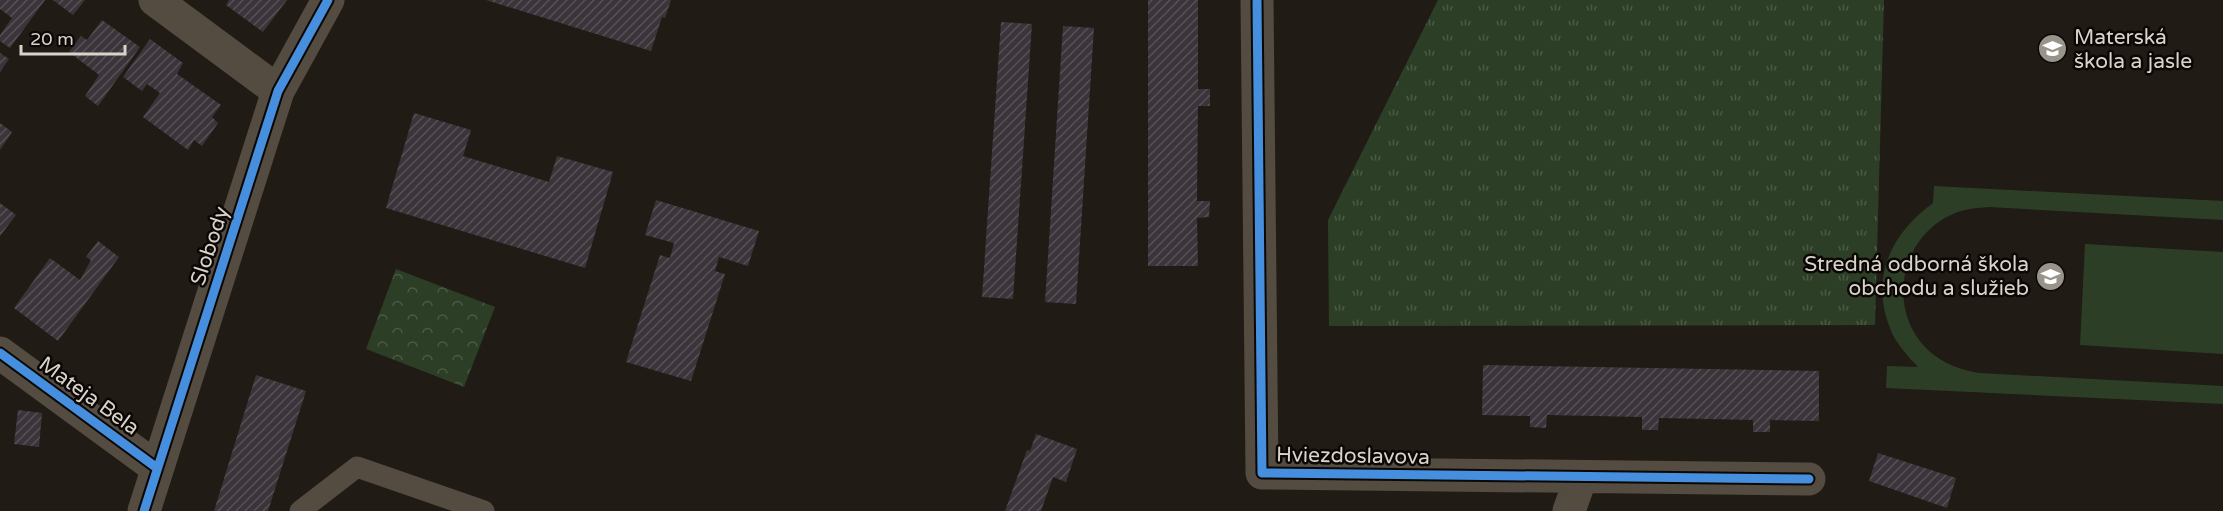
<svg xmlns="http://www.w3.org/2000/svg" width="2223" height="511" font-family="'Varela Round',sans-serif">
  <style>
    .grass { fill: url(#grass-tufts) }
    .park { fill: url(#park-crowns) }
    .pitch { fill: #2c3f26 }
    .building { fill: url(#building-hatch) }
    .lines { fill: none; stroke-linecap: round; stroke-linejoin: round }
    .service { stroke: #544b41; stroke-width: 21 }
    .minor { stroke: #544b41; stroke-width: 33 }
    .cycleway-casing { stroke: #0b0704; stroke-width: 13 }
    .cycleway { stroke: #468fdf; stroke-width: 9 }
    .labels { text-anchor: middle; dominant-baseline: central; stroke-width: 5; stroke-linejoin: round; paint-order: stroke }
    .poi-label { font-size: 21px; fill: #d9d3cb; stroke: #0b0704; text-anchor: start }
    .street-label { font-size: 21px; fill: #d9d3cb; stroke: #0b0704 }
  </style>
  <defs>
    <pattern id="grass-tufts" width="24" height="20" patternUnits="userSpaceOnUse" patternTransform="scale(1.5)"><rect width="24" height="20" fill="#2c3f26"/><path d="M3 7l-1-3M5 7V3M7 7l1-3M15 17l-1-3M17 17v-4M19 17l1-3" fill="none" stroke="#4a5a44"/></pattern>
    <pattern id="park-crowns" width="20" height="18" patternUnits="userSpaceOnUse" patternTransform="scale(1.5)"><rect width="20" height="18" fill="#2c3f26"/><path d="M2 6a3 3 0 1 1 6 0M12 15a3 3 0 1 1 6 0" fill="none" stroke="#4a5a44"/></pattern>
    <pattern id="building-hatch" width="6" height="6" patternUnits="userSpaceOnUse" patternTransform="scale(1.5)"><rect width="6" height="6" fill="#3b343a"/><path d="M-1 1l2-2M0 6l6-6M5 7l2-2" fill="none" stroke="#575055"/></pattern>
  </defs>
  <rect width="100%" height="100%" fill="#201b15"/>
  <path class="grass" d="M1438 0H1884L1875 325 1329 326 1328 220Z"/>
  <path class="park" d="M396 269 495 307 464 387 366 349Z"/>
  <path class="pitch" d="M1934 186 2223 201V220L1989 207C1976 208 1964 209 1953 214 1899 237 1886 312 1929 351 1944 364 1961 370 1979 373L2223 386V404L1886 388 1887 366 1918 367C1908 356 1898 346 1892 333 1869 281 1889 235 1933 203Z
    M2085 244 2223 252V354L2080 345Z"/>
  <path class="building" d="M0 0H45L10 48 0 41V35L12 18 0 9Z
    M53 0H85L73 15Z
    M229 0H287L263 32 226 5Z
    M486 0H671L665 18 662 17 651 51Z
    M1148 0H1198V89H1210V106H1198L1197 201H1210L1209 217 1197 218 1198 266H1148Z
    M102 20 140 47 98 106 85 96 99 75 69 52 81 36 87 40Z
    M1001 22 1032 24 1013 299 982 297Z
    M1063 26 1094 28 1076 304 1045 302Z
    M150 39 183 63 177 74 221 105 212 117 218 123 202 146 194 140 188 150 143 117 160 93 147 84 142 91 123 77Z
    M0 53 9 59 0 72Z
    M414 113 471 130 463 156 549 182 557 156 613 172 585 268 386 208Z
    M0 123 12 132 0 150Z
    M656 200 759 231 748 266 719 257 715 271 725 274 691 381 626 362 660 255 670 258 674 243 645 235Z
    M0 203 16 215 0 236Z
    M98 241 119 257 58 341 14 308 50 258 80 280 91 260 86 257Z
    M1483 365 1819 371V421L1770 420V432H1753V420L1659 418 1658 430H1642V417L1547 415 1546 428 1530 427V416L1482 415Z
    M256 375 306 391 268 511H214Z
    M18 410 42 413 39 447 14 444Z
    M1036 434 1077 449 1066 482 1053 477 1041 511H1005L1027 450 1030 451Z
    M1878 453 1956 478 1947 508 1869 481Z"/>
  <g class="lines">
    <path class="service" d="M300 511 357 467 484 511"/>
    <path class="minor" d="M155 0 278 91
      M1257 0 1262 473 1809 479
      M0 353 157 468
      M144 511 278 91 328 0
      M1569 511 1581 477"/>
    <defs>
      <path id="cycleway" d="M1257 0 1262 473 1809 479
        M0 353 157 468
        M144 511 278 91 328 0"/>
    </defs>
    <use href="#cycleway" class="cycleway-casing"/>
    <use href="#cycleway" class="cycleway"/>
  </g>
  <defs>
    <symbol id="school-disc" viewBox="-11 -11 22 22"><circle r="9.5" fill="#98938b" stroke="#0b0704"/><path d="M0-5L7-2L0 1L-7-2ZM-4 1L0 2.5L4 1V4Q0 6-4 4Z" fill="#fff"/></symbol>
  </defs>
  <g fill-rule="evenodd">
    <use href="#school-disc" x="2036" y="32" width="33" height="33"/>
    <use href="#school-disc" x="2034" y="260" width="33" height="33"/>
  </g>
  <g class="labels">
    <g class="poi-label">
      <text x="2074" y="37">Materská<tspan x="2074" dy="24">škola a jasle</tspan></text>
      <text x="2029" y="264" text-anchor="end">Stredná odborná škola<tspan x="2029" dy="24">obchodu a služieb</tspan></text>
    </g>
    <g class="street-label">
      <text transform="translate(210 246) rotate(-72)">Slobody</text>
      <text transform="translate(89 396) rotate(36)">Mateja Bela</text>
      <text transform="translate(1353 456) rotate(1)">Hviezdoslavova</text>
    </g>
  </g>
  <path d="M21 45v9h104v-9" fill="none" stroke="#d9d3cb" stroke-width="3"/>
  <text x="30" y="45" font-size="18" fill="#d9d3cb" stroke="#0b0704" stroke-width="4.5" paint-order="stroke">20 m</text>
</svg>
